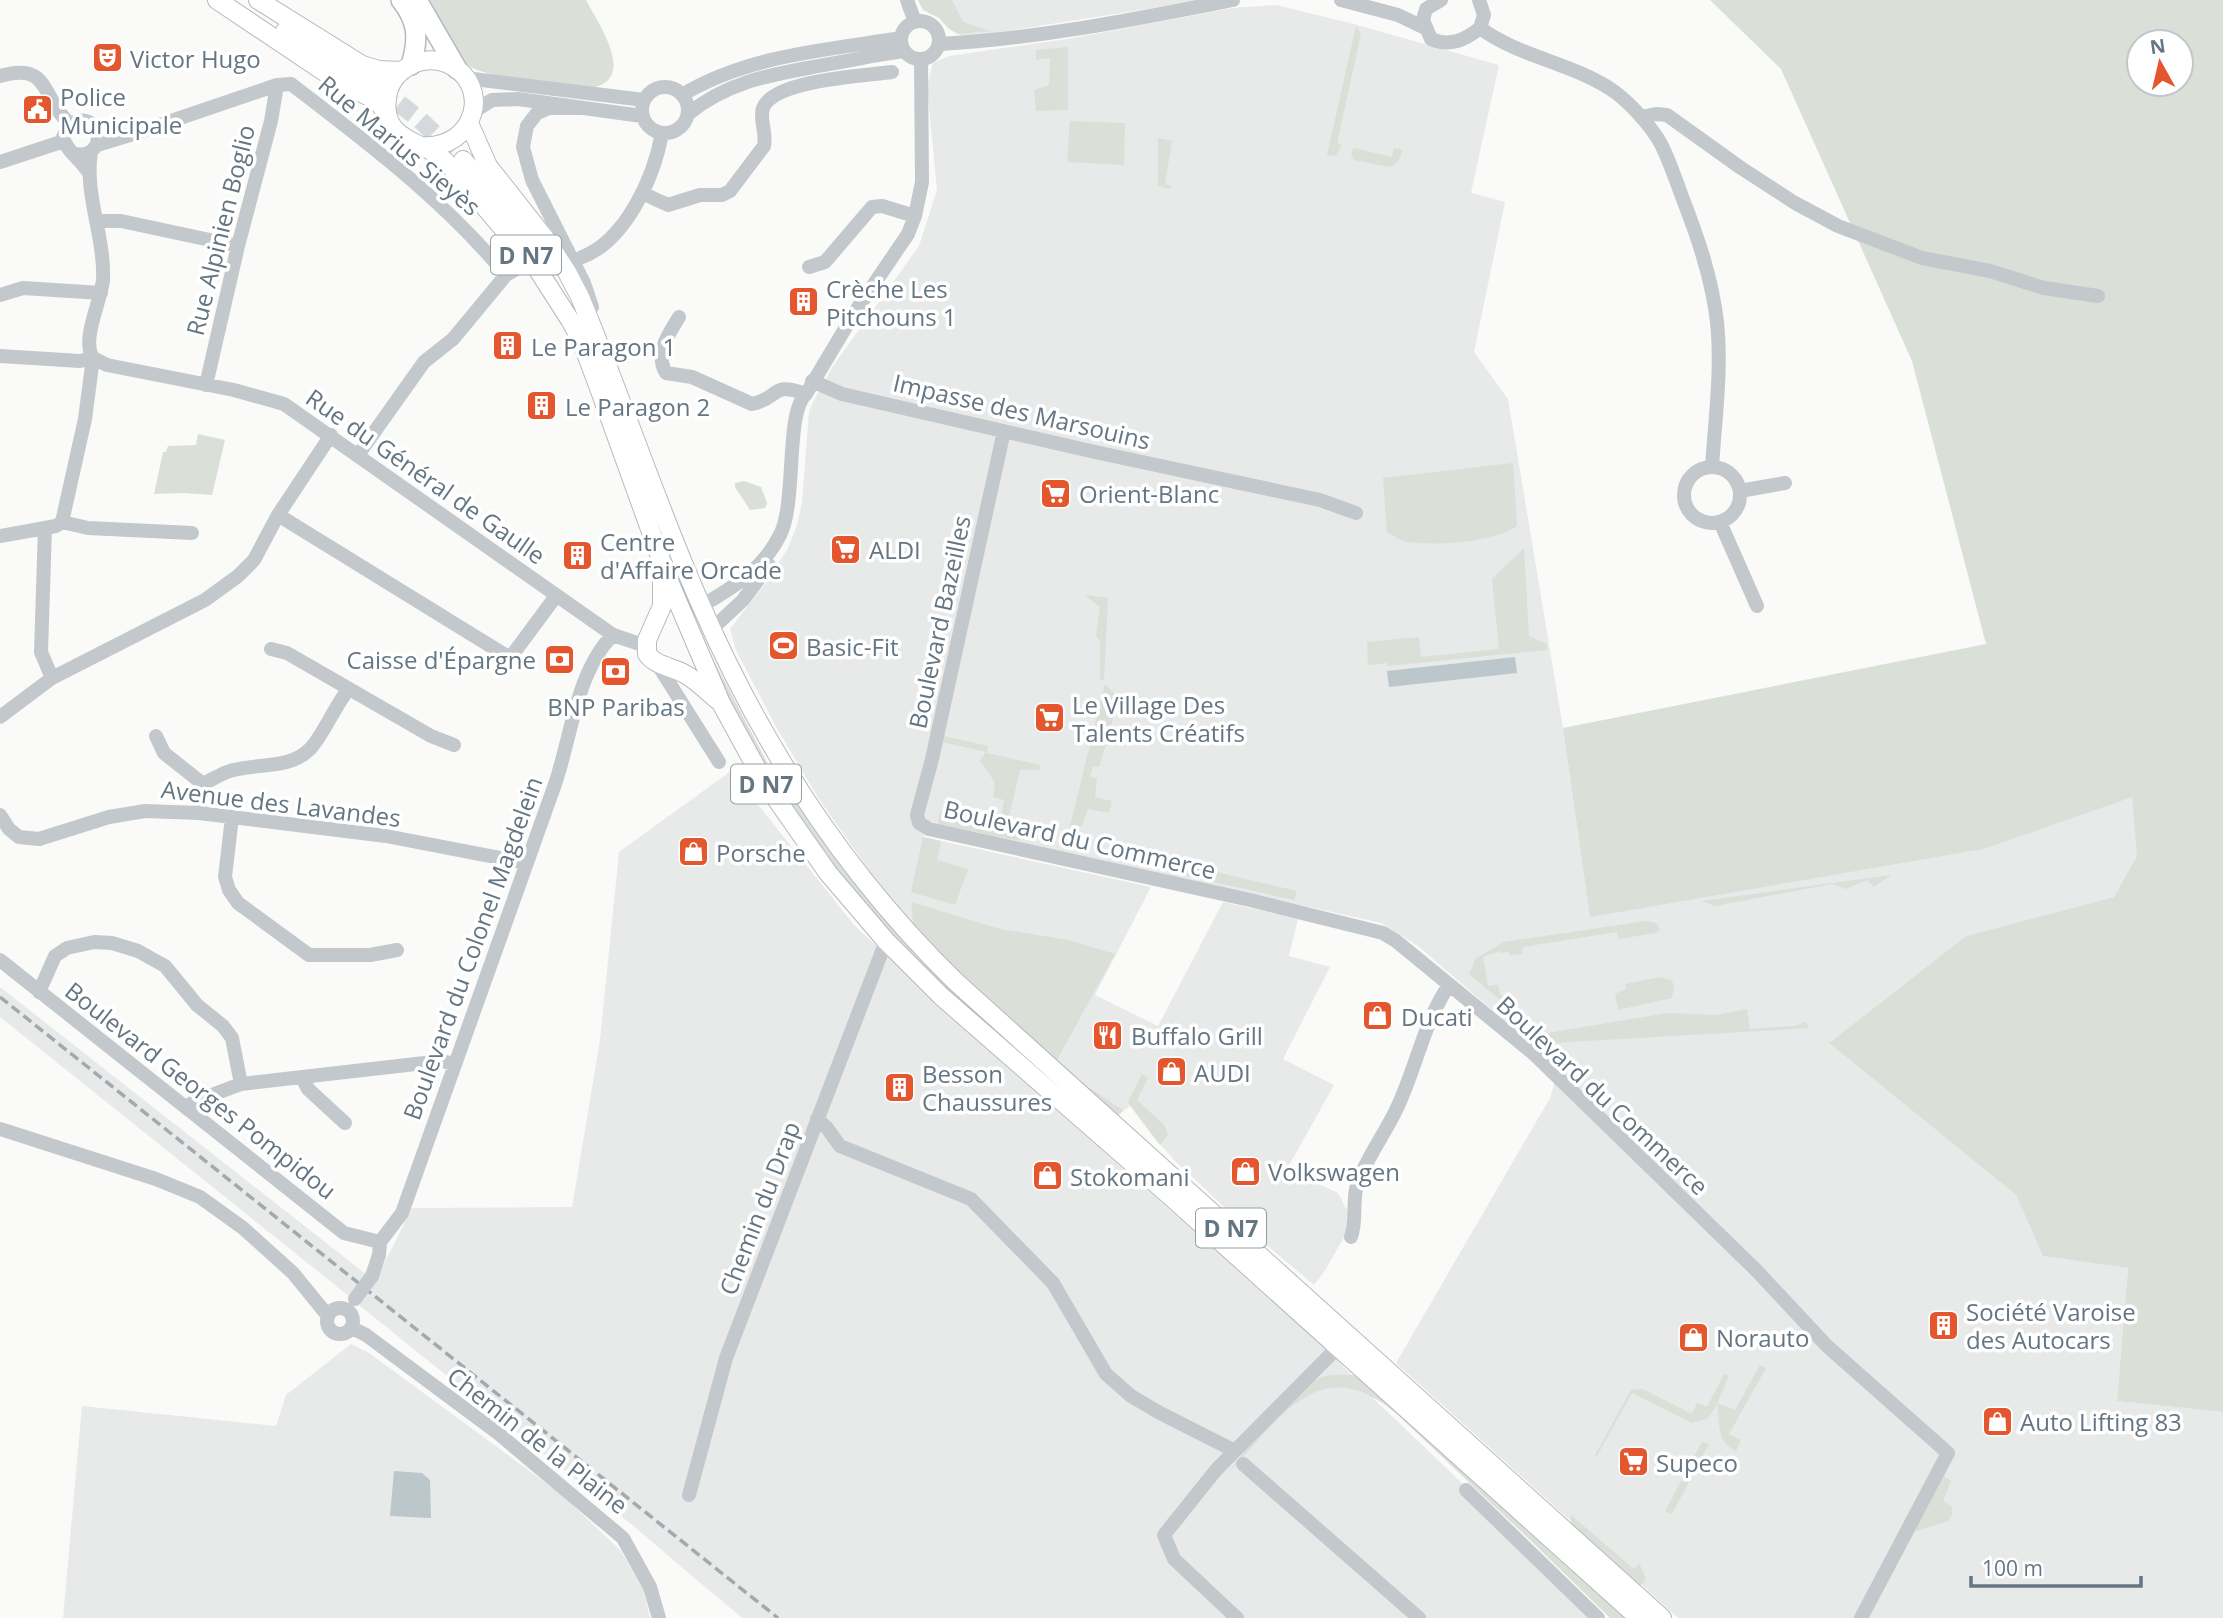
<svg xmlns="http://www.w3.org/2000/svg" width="2223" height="1618" font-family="'Open Sans',sans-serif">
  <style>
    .built { fill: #e8e9e9 }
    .green { fill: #dadfd7; fill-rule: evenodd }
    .water { fill: #bbc7cb }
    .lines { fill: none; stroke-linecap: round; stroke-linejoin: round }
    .major-tunnel { stroke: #d5d9db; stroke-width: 18; stroke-dasharray: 18 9; stroke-linecap: butt }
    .major-casing { stroke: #b5babe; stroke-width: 20 }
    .highway-casing { stroke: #b4b9bd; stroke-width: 22 }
    .minor { stroke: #c3c8cc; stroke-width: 14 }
    .major { stroke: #fff; stroke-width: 18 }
    .highway { stroke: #fff; stroke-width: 19 }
    .rail { stroke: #a2aab0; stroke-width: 3.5; stroke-dasharray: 10 5; stroke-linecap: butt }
    .minor-bridge { stroke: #c3c8cc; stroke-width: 14 }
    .labels { text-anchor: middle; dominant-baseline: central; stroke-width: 7; stroke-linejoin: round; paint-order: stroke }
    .shield { fill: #fff; stroke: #939fa8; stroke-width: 2 }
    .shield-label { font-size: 23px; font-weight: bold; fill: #657683 }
    .poi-label { font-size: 24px; fill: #657683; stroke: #fff; text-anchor: start }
    .street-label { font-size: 24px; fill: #657683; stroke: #fff }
  </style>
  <rect width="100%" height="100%" fill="#fafaf8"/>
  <path class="built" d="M939 0H1205L962 38Z
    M1276 5 1350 23 1499 65 1471 193 1505 202 1474 352 1508 399 1563 728 1590 916 1984 849 2132 796 2138 856 2114 897 1966 936 1829 1043 2016 1195 2043 1256 2128 1268 2117 1401 2223 1412V1618H1678L1396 1363 1550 1098 1559 1068 1418 946 1381 923 927 821 923 837 1151 887 1095 995 1158 1026 1223 902 1298 919 1289 956 1330 967 1283 1059 1334 1085 1287 1169 1338 1193 1347 1210 1346 1234 1324 1272 1314 1285 1252 1233 1175 1161 1152 1135 1130 1106 1116 1117 914 931 878 883 819 799 775 725 736 650 730 629 770 577 788 548 797 525 802 503 809 412 813 402 833 366 919 246 937 190 927 87 933 63 949 56 1073 38 1232 8Z
    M731 771 854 925 972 1035 1324 1346 1374 1399 1603 1618H742L632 1525 359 1305 375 1282 412 1208 572 1207 600 1040 619 852Z
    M0 987 367 1275 350 1297 0 1017Z
    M351 1344 369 1353 561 1494 621 1551 644 1590 650 1618H63L82 1406 276 1426 286 1395Z"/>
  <path class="green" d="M430 0H586C598 23 639 81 590 88 563 84 481 80 464 62 449 46 441 19 430 0Z
    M918 0H952L963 22 990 31 958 34 949 29 939 18 923 10Z
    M1710 0H2223V1412L2117 1401 2128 1268 2043 1256 2016 1195 1829 1043 1966 936 2114 897 2137 856 2132 797 1984 849 1590 917 1563 728 1986 644 1912 361 1781 69ZM2139 42H2181V84H2139Z
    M1356 26 1361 34 1337 143 1342 145 1336 156 1327 155Z
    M1068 47V110L1036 111 1034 90 1049 85 1050 58 1036 60V50Z
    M1070 121 1125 123 1124 165 1067 162Z
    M1158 138 1172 141 1165 184 1171 186 1170 189 1158 186Z
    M1353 148 1392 157 1394 148 1403 150 1398 162 1390 167 1354 160 1351 156Z
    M198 434 225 440 212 495 184 493 154 494 163 452H166L168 446 196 445Z
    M1513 463 1517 526C1496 542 1434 546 1407 542 1400 541 1393 535 1387 532L1383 478Z
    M744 481 761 487 767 503 765 508 750 510 735 487V483Z
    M1524 548 1529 636 1547 644V650L1388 666 1387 663 1368 665 1367 642 1419 637 1421 657 1499 649 1492 579Z
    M1085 595 1108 598 1104 680H1100V642L1096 636 1100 607Z
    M709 657 713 659 771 770 860 887 919 958 1018 1050 920 967 833 868 799 822 760 760 734 712Z
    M1105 684 1117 696 1111 728 1099 767 1093 766 1090 776 1097 779 1095 797 1112 801 1109 813 1088 809 1082 826 1075 827 1070 847 1065 846Z
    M943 736 988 746 987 753 1040 765 1039 770H1020L1008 821 1024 826 1019 841 938 824 940 811 1000 820 1004 800 993 797 995 783 980 760 986 752 942 742Z
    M923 837 941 841 937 860 968 869 955 905 911 892Z
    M1152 857 1297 891 1294 900 1150 868Z
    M1891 875 1874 887 1867 880 1846 889 1832 884 1715 906 1702 901Z
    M911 902 1000 929 1068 940 1115 954 1057 1060 1085 1085 1123 1110 1117 1117 997 1013 914 931Z
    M1646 921 1656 923 1660 929 1656 933 1618 939 1617 932 1523 947 1522 954 1510 955 1508 952 1501 953 1500 951 1483 957 1488 986 1498 985 1500 994 1508 1002 1504 1003 1469 974 1476 958 1504 942Z
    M1661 977 1672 981 1674 986 1672 998 1618 1010 1615 994 1626 989 1625 984Z
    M1747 1009 1750 1029 1795 1026 1806 1022 1809 1028 1535 1044 1548 1033 1667 1013 1716 1015Z
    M1142 1074 1148 1078 1137 1100 1164 1125 1168 1135 1160 1145 1128 1102Z
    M1760 1365 1766 1368 1729 1434 1741 1440 1736 1451C1715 1441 1721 1423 1717 1405L1707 1419 1692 1423 1632 1393 1597 1456 1594 1457 1631 1390 1643 1389 1692 1414 1697 1403 1707 1407 1724 1374 1729 1376 1717 1403 1735 1410Z
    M1353 1375 1368 1383 1629 1618H1610L1531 1541 1398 1415C1319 1347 1280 1420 1228 1473 1244 1451 1300 1382 1325 1376 1333 1374 1344 1375 1353 1375Z
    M1702 1442 1709 1444 1672 1514 1665 1511Z
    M1944 1476 1951 1481 1943 1501 1953 1507 1951 1511 1953 1513 1948 1521 1917 1531 1915 1529Z
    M1571 1515 1634 1569 1639 1563 1646 1578 1643 1584 1640 1585 1571 1523Z"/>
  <path class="water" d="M1515 657 1517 673 1389 687 1387 671Z
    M394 1471 422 1473 430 1480 431 1518 390 1516Z"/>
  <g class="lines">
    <path class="major-tunnel" d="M378 87 419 119 463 160"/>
    <defs>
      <path id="major" d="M217 0 335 79 377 101 387 113
        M258 0 362 65 379 70 401 71
        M285 31 378 87
        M469 123 488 166 544 237 567 272 580 297C622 398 656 503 700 603 761 744 845 874 956 982L1662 1618
        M422 146C476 150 494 83 446 63 433 58 418 60 406 68 395 75 388 86 387 99 382 134 411 140 435 153 441 157 446 162 451 167L538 270 570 320 581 340 599 388 668 579 721 703 763 780 828 873 886 941 941 996 1170 1196 1639 1618
        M463 160 532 240
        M662 577V606L647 640V654C656 666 670 666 683 673 695 679 705 689 716 699"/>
      <path id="highway" d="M401 0C418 21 419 39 411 65
        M417 0 457 69"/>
    </defs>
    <use href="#major" class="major-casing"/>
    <use href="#highway" class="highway-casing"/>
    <path class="minor" d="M907 0 915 22
      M1341 0 1398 15 1425 28
      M1441 0 1426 9 1423 20 1431 39C1450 47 1465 40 1480 28L1484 15 1479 0
      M901 40a19 19 0 1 1 38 0a19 19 0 1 1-38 0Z
      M1480 28C1521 58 1574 63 1615 92 1632 105 1651 126 1661 144 1669 160 1675 177 1681 194 1697 235 1712 278 1717 322 1722 370 1715 419 1712 467
      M939 44C1038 39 1136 19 1233 0
      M0 76C51 61 41 99 70 124
      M465 78 644 100
      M642 110a23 23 0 1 1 46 0a23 23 0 1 1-46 0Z
      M682 95C748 55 827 50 901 38
      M580 108H549L537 113 527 126 523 147 532 180 584 283 592 307
      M473 112 492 100 518 99 642 116
      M688 114C731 79 777 74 829 64 854 60 879 54 904 51
      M1641 117 1656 114 1667 115 1741 168 1795 203 1838 226 1922 258 1990 271 2044 288 2098 296
      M130 135 277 85 291 84C367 142 445 201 506 275
      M97 145 130 135 115 136 98 131
      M91 152C84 194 105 237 103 280 101 301 81 340 93 358
      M75 154C93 157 103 143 95 126 87 119 79 119 70 124L63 137C66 151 81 160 89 173
      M0 162 64 141
      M642 193 668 205 700 195H722L730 191 764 146C767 133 759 119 763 108 774 80 863 76 892 72
      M96 221H121L238 246
      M580 258C625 242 654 178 662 133
      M809 267 825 262 872 207 882 206 915 216
      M0 295 23 288 101 293
      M679 317C669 334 654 353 666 373L692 377 752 404C781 398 770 381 806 394
      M0 356 80 361 93 358 107 365 234 390 284 404 613 635 646 646
      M812 381 842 394 1095 452 1320 500 1356 513
      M206 385 238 246 271 121 277 85
      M1004 431 932 759 917 815 919 823 929 829 1250 900 1383 933 1396 941 1534 1054 1756 1270 1827 1346 1948 1453 1861 1618
      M358 455 424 362 453 339 506 275 520 267
      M1684 495a28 28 0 1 1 56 0a28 28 0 1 1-56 0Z
      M1740 491 1785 483
      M278 515 510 658 556 596
      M62 522 85 419 93 358
      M1720 522 1757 606
      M45 528 41 652 52 678
      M0 536 56 526 62 522 88 528 192 533
      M701 606C733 588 763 569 780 535 797 502 785 412 806 394L855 312 908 234 915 216 922 182 921 59
      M712 629 743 600 769 565
      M271 649 287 653 431 736 454 745
      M658 665 719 762
      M0 717 52 678 205 600 238 576 254 560 278 515 331 435
      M156 736 164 753 203 784
      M199 813 203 784C211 780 219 775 227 772 254 762 288 771 310 749 322 737 335 706 348 690
      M0 815 9 829 19 837 39 839 109 817 145 811 199 813 386 836 526 863
      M232 817 225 877 229 890 238 903 309 955H370L397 950
      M0 960 344 1233 380 1242
      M39 992 55 956 67 948 94 942 112 943 138 951 165 966 197 1005 223 1026 232 1038 241 1084
      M302 1077 308 1089 345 1123
      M186 1108 193 1102 241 1084 442 1061 454 1064
      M817 1119 827 1128 840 1146 971 1199 1053 1283 1106 1374 1131 1396 1160 1413 1235 1451
      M0 1129 156 1179 200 1197 243 1228 293 1273 328 1316
      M1351 1237C1357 1220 1352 1202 1357 1185 1366 1158 1385 1134 1397 1108 1416 1068 1424 1022 1449 985
      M372 1276 379 1255 380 1242 402 1213C452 1071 504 929 554 787 571 740 576 671 613 635
      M327 1321a13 13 0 1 1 26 0a13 13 0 1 1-26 0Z
      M352 1328 366 1335 499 1434 623 1538 650 1587 659 1618
      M1243 1464 1419 1618
      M1466 1490 1598 1618
      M689 1495 726 1358 886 941
      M1237 1618 1174 1559 1164 1535 1216 1470 1338 1347"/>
    <use href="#major" class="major"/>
    <use href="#highway" class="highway"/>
    <path class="rail" d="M0 997 778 1618"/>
    <path class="minor-bridge" d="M355 1299 372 1276"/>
  </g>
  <defs>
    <symbol id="theatre-square" viewBox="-11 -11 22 22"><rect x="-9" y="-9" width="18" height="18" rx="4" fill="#e4572e" stroke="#fff"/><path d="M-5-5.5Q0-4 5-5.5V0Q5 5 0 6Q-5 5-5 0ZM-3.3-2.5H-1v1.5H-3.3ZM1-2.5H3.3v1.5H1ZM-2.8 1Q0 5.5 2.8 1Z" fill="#fff"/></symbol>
    <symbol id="civic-square" viewBox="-11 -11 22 22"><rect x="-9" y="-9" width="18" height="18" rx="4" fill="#e4572e" stroke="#fff"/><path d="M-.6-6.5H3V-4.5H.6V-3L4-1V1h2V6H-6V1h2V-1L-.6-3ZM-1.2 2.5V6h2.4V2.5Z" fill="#fff"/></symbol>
    <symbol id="building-square" viewBox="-11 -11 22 22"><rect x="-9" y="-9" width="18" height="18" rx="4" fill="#e4572e" stroke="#fff"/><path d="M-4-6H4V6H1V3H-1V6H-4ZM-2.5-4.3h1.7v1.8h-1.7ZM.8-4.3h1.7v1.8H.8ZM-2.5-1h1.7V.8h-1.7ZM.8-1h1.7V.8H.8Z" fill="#fff"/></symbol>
    <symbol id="supermarket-square" viewBox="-11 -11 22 22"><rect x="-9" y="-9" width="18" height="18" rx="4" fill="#e4572e" stroke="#fff"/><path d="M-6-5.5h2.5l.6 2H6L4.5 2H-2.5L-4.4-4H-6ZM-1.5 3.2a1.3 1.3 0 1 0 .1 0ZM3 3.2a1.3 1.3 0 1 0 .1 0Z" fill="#fff"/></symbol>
    <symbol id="stadium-square" viewBox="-11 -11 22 22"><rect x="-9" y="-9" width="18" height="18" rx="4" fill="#e4572e" stroke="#fff"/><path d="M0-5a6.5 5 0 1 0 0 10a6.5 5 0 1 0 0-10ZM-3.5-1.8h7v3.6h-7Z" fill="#fff"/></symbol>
    <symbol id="bank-square" viewBox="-11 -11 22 22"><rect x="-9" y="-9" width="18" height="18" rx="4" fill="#e4572e" stroke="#fff"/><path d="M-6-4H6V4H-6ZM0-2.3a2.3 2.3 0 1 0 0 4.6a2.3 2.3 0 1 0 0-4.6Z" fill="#fff"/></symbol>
    <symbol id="shop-square" viewBox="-11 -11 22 22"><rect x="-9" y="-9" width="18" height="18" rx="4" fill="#e4572e" stroke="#fff"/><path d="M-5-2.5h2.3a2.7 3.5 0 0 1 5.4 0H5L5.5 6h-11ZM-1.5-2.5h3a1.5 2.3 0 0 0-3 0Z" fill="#fff"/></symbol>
    <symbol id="restaurant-square" viewBox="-11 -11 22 22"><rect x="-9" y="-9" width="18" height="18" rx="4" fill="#e4572e" stroke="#fff"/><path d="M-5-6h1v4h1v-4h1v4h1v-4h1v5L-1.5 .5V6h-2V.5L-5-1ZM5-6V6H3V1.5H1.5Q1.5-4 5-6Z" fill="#fff"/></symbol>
  </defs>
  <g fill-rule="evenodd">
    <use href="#theatre-square" x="90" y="40" width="35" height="35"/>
    <use href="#civic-square" x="20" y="92" width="35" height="35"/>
    <use href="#building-square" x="786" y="284" width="35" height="35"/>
    <use href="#building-square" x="490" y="328" width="35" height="35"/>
    <use href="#building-square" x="524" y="388" width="35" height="35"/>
    <use href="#supermarket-square" x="1038" y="476" width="35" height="35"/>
    <use href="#supermarket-square" x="828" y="532" width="35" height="35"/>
    <use href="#building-square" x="560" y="538" width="35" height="35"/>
    <use href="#stadium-square" x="766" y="628" width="35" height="35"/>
    <use href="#bank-square" x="542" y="642" width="35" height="35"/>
    <use href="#bank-square" x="598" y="654" width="35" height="35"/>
    <use href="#supermarket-square" x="1032" y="700" width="35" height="35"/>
    <use href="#shop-square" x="676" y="834" width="35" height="35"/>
    <use href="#shop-square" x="1360" y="998" width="35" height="35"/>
    <use href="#restaurant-square" x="1090" y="1018" width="35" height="35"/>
    <use href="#shop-square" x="1154" y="1054" width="35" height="35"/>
    <use href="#building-square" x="882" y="1070" width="35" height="35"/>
    <use href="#shop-square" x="1228" y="1154" width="35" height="35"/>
    <use href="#shop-square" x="1030" y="1158" width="35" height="35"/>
    <use href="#building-square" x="1926" y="1308" width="35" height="35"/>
    <use href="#shop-square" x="1676" y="1320" width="35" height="35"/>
    <use href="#shop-square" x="1980" y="1404" width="35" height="35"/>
    <use href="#supermarket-square" x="1616" y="1444" width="35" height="35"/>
  </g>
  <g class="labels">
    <g class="shield">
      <rect x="491" y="235.5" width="70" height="39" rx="5"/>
      <rect x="731" y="764.5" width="70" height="39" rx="5"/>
      <rect x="1196" y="1208.5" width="70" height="39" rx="5"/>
    </g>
    <g class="shield-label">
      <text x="526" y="255">D N7</text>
      <text x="766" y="784">D N7</text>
      <text x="1231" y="1228">D N7</text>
    </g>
    <g class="poi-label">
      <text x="130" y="58">Victor Hugo</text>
      <text x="60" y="96">Police<tspan x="60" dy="28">Municipale</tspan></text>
      <text x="826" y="288">Crèche Les<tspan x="826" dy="28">Pitchouns 1</tspan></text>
      <text x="531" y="346">Le Paragon 1</text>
      <text x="565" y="406">Le Paragon 2</text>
      <text x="1079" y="493">Orient-Blanc</text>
      <text x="600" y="541">Centre<tspan x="600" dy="28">d'Affaire Orcade</tspan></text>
      <text x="869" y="549">ALDI</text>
      <text x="806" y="646">Basic-Fit</text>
      <text x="536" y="659" text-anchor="end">Caisse d'Épargne</text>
      <text x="1072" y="704">Le Village Des<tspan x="1072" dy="28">Talents Créatifs</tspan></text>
      <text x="616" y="706" text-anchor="middle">BNP Paribas</text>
      <text x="716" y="852">Porsche</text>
      <text x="1401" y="1016">Ducati</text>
      <text x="1131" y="1035">Buffalo Grill</text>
      <text x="1194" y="1072">AUDI</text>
      <text x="922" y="1073">Besson<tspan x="922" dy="28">Chaussures</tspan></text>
      <text x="1268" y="1171">Volkswagen</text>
      <text x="1070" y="1176">Stokomani</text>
      <text x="1966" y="1311">Société Varoise<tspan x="1966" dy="28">des Autocars</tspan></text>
      <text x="1716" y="1337">Norauto</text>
      <text x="2020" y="1421">Auto Lifting 83</text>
      <text x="1656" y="1462">Supeco</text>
    </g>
    <g class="street-label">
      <text transform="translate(400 145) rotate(40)">Rue Marius Sieyès</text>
      <text transform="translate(220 230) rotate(-76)">Rue Alpinien Boglio</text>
      <text transform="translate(1022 411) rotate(13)">Impasse des Marsouins</text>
      <text transform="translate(426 476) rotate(35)">Rue du Général de Gaulle</text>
      <text transform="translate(939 622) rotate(-78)">Boulevard Bazeilles</text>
      <text transform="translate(281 803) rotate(7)">Avenue des Lavandes</text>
      <text transform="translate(1080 839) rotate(13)">Boulevard du Commerce</text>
      <text transform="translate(472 948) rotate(-70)">Boulevard du Colonel Magdelein</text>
      <text transform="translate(201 1090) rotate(38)">Boulevard Georges Pompidou</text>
      <text transform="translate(1603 1095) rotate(43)">Boulevard du Commerce</text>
      <text transform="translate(759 1208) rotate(-69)">Chemin du Drap</text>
      <text transform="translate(538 1440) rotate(38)">Chemin de la Plaine</text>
    </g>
  </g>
  <g transform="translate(2160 63) rotate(352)"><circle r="33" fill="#ffffff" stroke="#c1c8cd" stroke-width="2"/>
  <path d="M0-5L12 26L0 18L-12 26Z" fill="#e4572e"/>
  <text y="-10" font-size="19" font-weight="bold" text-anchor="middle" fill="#657683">N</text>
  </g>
  <path d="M1971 1576v10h170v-10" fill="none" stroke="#657683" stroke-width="3.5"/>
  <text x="1982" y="1576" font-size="21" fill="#657683" stroke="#ffffff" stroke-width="5" paint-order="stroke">100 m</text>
</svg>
